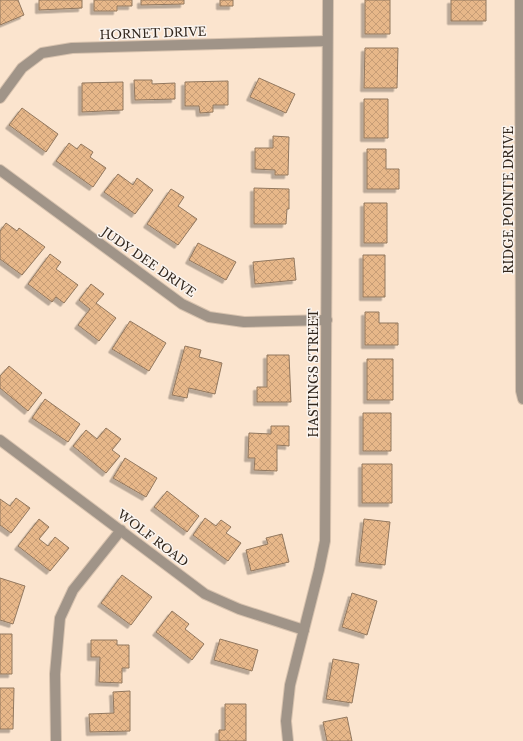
<svg xmlns="http://www.w3.org/2000/svg" width="523" height="741" font-family="'Libre Baskerville',serif">
  <style>
    .building { fill: url(#building-cross-hatch); stroke: #92785f; filter: url(#shadow) }
    .lines { fill: none; stroke-linecap: round; stroke-linejoin: round }
    .minor-casing { stroke: #d7c2ae; stroke-width: 12 }
    .tertiary-casing { stroke: #d7c2ae; stroke-width: 12 }
    .minor { stroke: #a09488; stroke-width: 10 }
    .tertiary { stroke: #a09488; stroke-width: 10 }
    .labels { text-anchor: middle; dominant-baseline: central; stroke-width: 3; stroke-linejoin: round; paint-order: stroke }
    .street-label { font-size: 12px; fill: #31261c; stroke: #faf4ef }
  </style>
  <defs>
    <pattern id="building-cross-hatch" width="8" height="8" patternUnits="userSpaceOnUse"><rect width="8" height="8" fill="#e7b789"/><path d="M0 0l8 8M0 8l8-8" fill="none" stroke="#c79d76"/></pattern>
    <filter id="shadow"><feDropShadow dx="-3.5" dy="3.5" stdDeviation="0" flood-color="#0004"/></filter>
  </defs>
  <rect width="100%" height="100%" fill="#fbe4ce"/>
  <path class="building" d="M0 0H18L24 15 0 25Z
    M39 0H82V8L39 10Z
    M94 0H132V6H117V11H94Z
    M141 0H184V4L141 5Z
    M220 0H233V6H220Z
    M365 0H390V34H365Z
    M451 0H486V21H451Z
    M365 48H398L397 88H364Z
    M259 78 295 94 286 113 250 97Z
    M134 80H152V84L175 83V99L135 100Z
    M228 81V105H213V112L200 113 199 106H185V82Z
    M123 82V110L82 112V83Z
    M364 99H388V138H364Z
    M22 108 58 134 46 152 9 125Z
    M273 136 289 137 288 175H275V170L255 169V148H273Z
    M69 143 77 149 81 144 93 152 90 157 106 168 93 187 56 161Z
    M367 149H386V169H399V189H367Z
    M118 174 133 185 137 178 153 190 135 214 104 192Z
    M254 188 289 189V209H287L286 224H254Z
    M171 189 184 197 178 206 197 219 178 245 147 224Z
    M364 203H387V243H364Z
    M6 223 17 231 19 228 45 247 22 275 0 259V231Z
    M198 243 236 262 226 280 189 260Z
    M50 254 61 262 56 269 78 285 64 303 56 297 52 302 28 284Z
    M363 255H385V297H363Z
    M294 258 296 280 255 284 253 262Z
    M91 284 104 294 96 303 116 318 99 341 78 325 90 309 79 300Z
    M365 312H379V323H398V345H365Z
    M130 321 166 343 149 371 112 349Z
    M185 346 201 350 199 357 222 363 215 394 189 388 187 398 172 395Z
    M267 355H289L291 402H257V387H267Z
    M367 359H393V400H367Z
    M9 366 42 393 28 411 0 388V376Z
    M45 399 80 424 68 442 32 418Z
    M363 413H391V451H363Z
    M271 426H289V446L277 445V471L254 470 255 458H248L249 433 271 434Z
    M106 428 121 439 112 450 120 456 106 473 73 446 86 430 97 439Z
    M125 458 157 478 146 497 113 478Z
    M362 464H392V503H362Z
    M167 491 199 516 187 532 154 507Z
    M16 498 30 508 11 533 0 525V499L10 506Z
    M205 518 216 526 221 520 231 527 226 533 241 543 228 561 193 535Z
    M39 519 49 527 39 539 48 546 55 537 69 548 50 571 18 546Z
    M364 519 390 522 385 565 359 562Z
    M282 534 289 562 251 571 246 550 268 544 266 538Z
    M122 575 152 597 131 625 101 603Z
    M0 578 25 586 13 624 0 620Z
    M352 593 377 601 367 635 342 627Z
    M172 611 189 624 185 629 204 644 192 660 156 632Z
    M0 634H12V674H0Z
    M220 639 258 650 252 671 214 660Z
    M91 640H117V645H129V668H122V683L99 682 100 657H91Z
    M333 659 359 664 352 703 326 699Z
    M0 688H14L13 729H0Z
    M130 691V731L90 732 89 714 114 713 113 692Z
    M225 704H246V741H219V730H225Z
    M347 717 352 741H327L323 722Z"/>
  <g class="lines">
    <defs>
      <path id="minor" d="M520 0 521 391 523 399
        M0 98 22 68 42 53 72 48 327 41
        M0 170 182 304 209 317 244 322 327 320
        M0 440 205 594 239 609 304 630
        M56 741 55 674 60 618 73 590 121 530"/>
      <path id="tertiary" d="M288 741 286 721 290 685 319 570 325 541 328 0"/>
    </defs>
    <use href="#minor" class="minor-casing"/>
    <use href="#tertiary" class="tertiary-casing"/>
    <use href="#minor" class="minor"/>
    <use href="#tertiary" class="tertiary"/>
  </g>
  <g class="labels">
    <g class="street-label">
      <text transform="translate(153 33) rotate(-2)">HORNET DRIVE</text>
      <text transform="translate(508 200) rotate(-90)">RIDGE POINTE DRIVE</text>
      <text transform="translate(149 262) rotate(35)">JUDY DEE DRIVE</text>
      <text transform="translate(313 373) rotate(-90)">HASTINGS STREET</text>
      <text transform="translate(153 538) rotate(37)">WOLF ROAD</text>
    </g>
  </g>
</svg>
